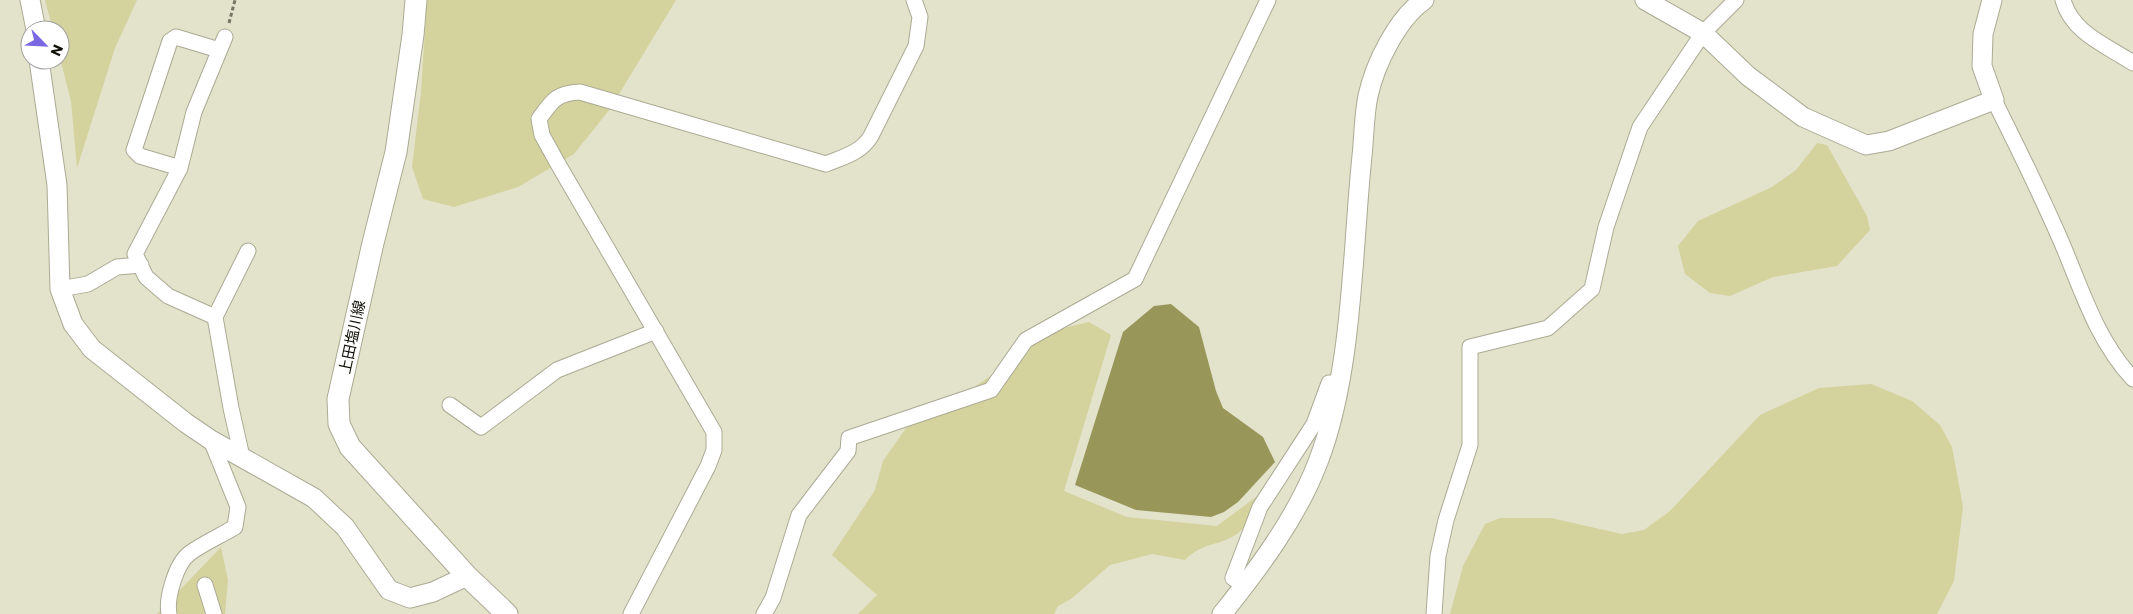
<svg xmlns="http://www.w3.org/2000/svg" width="2133" height="614" font-family="Poppins,'Noto Sans JP',sans-serif">
  <style>
    .green { fill: #d4d29d }
    .water { fill: #99965a }
    .lines { fill: none; stroke-linecap: round; stroke-linejoin: round }
    .minor-casing { stroke: #abaa94; stroke-width: 17 }
    .tertiary-casing { stroke: #abaa94; stroke-width: 21 }
    .secondary-casing { stroke: #abaa94; stroke-width: 23 }
    .path { stroke: #787767; stroke-width: 3; stroke-dasharray: 4 2.5; stroke-linecap: butt }
    .minor { stroke: #fff; stroke-width: 15 }
    .tertiary { stroke: #fff; stroke-width: 19 }
    .secondary { stroke: #fff; stroke-width: 21 }
    .labels { text-anchor: middle; dominant-baseline: central; stroke-width: 5; stroke-linejoin: round; paint-order: stroke }
    .street-label { font-size: 15px; fill: #121109; stroke: #fff }
  </style>
  <rect width="100%" height="100%" fill="#e3e3cb"/>
  <path class="green" d="M45 0H137L115 48 77 168 71 101 60 58V30H53Z
    M427 0H676L610 109 574 154 518 187 454 207 423 199 412 167 421 92Z
    M1817 143 1827 145 1867 216 1870 230 1837 266 1773 277 1730 296 1710 293 1685 274 1678 246 1698 221 1772 187 1796 170Z
    M1089 322 1111 335 1064 491 1127 517 1217 526 1264 491C1256 505 1250 524 1237 534 1220 546 1202 542 1185 560L1152 554 1110 565 1071 599 1058 606 1054 614H858L877 595 832 555 875 490 883 461 906 428 958 398 992 375 1043 333Z
    M1871 384 1912 401 1940 425 1952 447 1963 507 1954 581 1937 614H1450L1463 566 1485 524 1500 518H1551L1622 534 1644 530 1670 511 1760 415 1819 388Z
    M221 547 228 580 225 614H157Z"/>
  <path class="water" d="M1171 304 1199 327 1216 391 1223 408 1263 437 1275 462 1238 502 1224 512 1211 517 1136 510 1075 485 1123 332 1154 306Z"/>
  <g class="lines">
    <defs>
      <path id="minor" d="M2063 0C2072 33 2106 45 2133 63
        M1994 100C2017 146 2040 193 2061 241 2082 290 2096 339 2133 379
        M180 168 140 156 134 150 170 41 176 37 219 50
        M60 289 88 284 117 267 141 265
        M215 317 168 296 146 277 135 254 180 168 194 112 225 37
        M450 405 481 427 557 370 656 331
        M242 457 231 408 215 317 248 251
        M205 585 214 614
        M1245 586 1233 578 1260 507 1314 424 1329 383H1338
        M169 614C166 598 176 563 190 553 204 543 220 536 235 527L238 507 211 440
        M631 614 708 466 714 450V432L558 164 542 135 539 119C552 101 556 93 580 92L826 164C843 157 861 153 871 136L916 46 920 17 914 0
        M764 614 773 598 799 515 848 451 849 438 991 390 1026 340 1135 279 1268 0
        M1434 614 1438 556 1446 520 1470 445V347L1548 328 1592 289 1606 227 1640 127 1703 33 1736 0"/>
      <path id="tertiary" d="M30 0 36 30
        M1645 0 1703 33 1748 76 1803 117 1866 145 1889 141 1994 100 1982 66 1983 34 1992 0
        M39 60 57 185 60 289 73 324 92 349 186 423 211 440 314 498 345 527 389 590 410 598 433 592 467 576
        M1222 614C1259 568 1297 517 1318 462 1353 372 1352 252 1362 156 1364 137 1364 115 1368 96 1375 64 1397 19 1424 0"/>
      <path id="secondary" d="M416 0 413 35 396 152 373 243 338 399 339 424 350 447 467 576 507 614"/>
    </defs>
    <use href="#minor" class="minor-casing"/>
    <use href="#tertiary" class="tertiary-casing"/>
    <use href="#secondary" class="secondary-casing"/>
    <path class="path" d="M229 23 235 0"/>
    <use href="#minor" class="minor"/>
    <use href="#tertiary" class="tertiary"/>
    <use href="#secondary" class="secondary"/>
  </g>
  <g class="labels">
    <g class="street-label">
      <text transform="translate(352 337) rotate(-78)">上田塩川線</text>
    </g>
  </g>
  <g transform="translate(45 45) rotate(114)"><circle r="24" fill="#ffffff" stroke="#a0a09d"/>
  <path d="M0-4L9 19L0 12L-9 19Z" fill="#7a68e3"/>
  <text y="-8" font-size="14" font-weight="bold" text-anchor="middle" fill="#121109">N</text>
  </g>
</svg>
